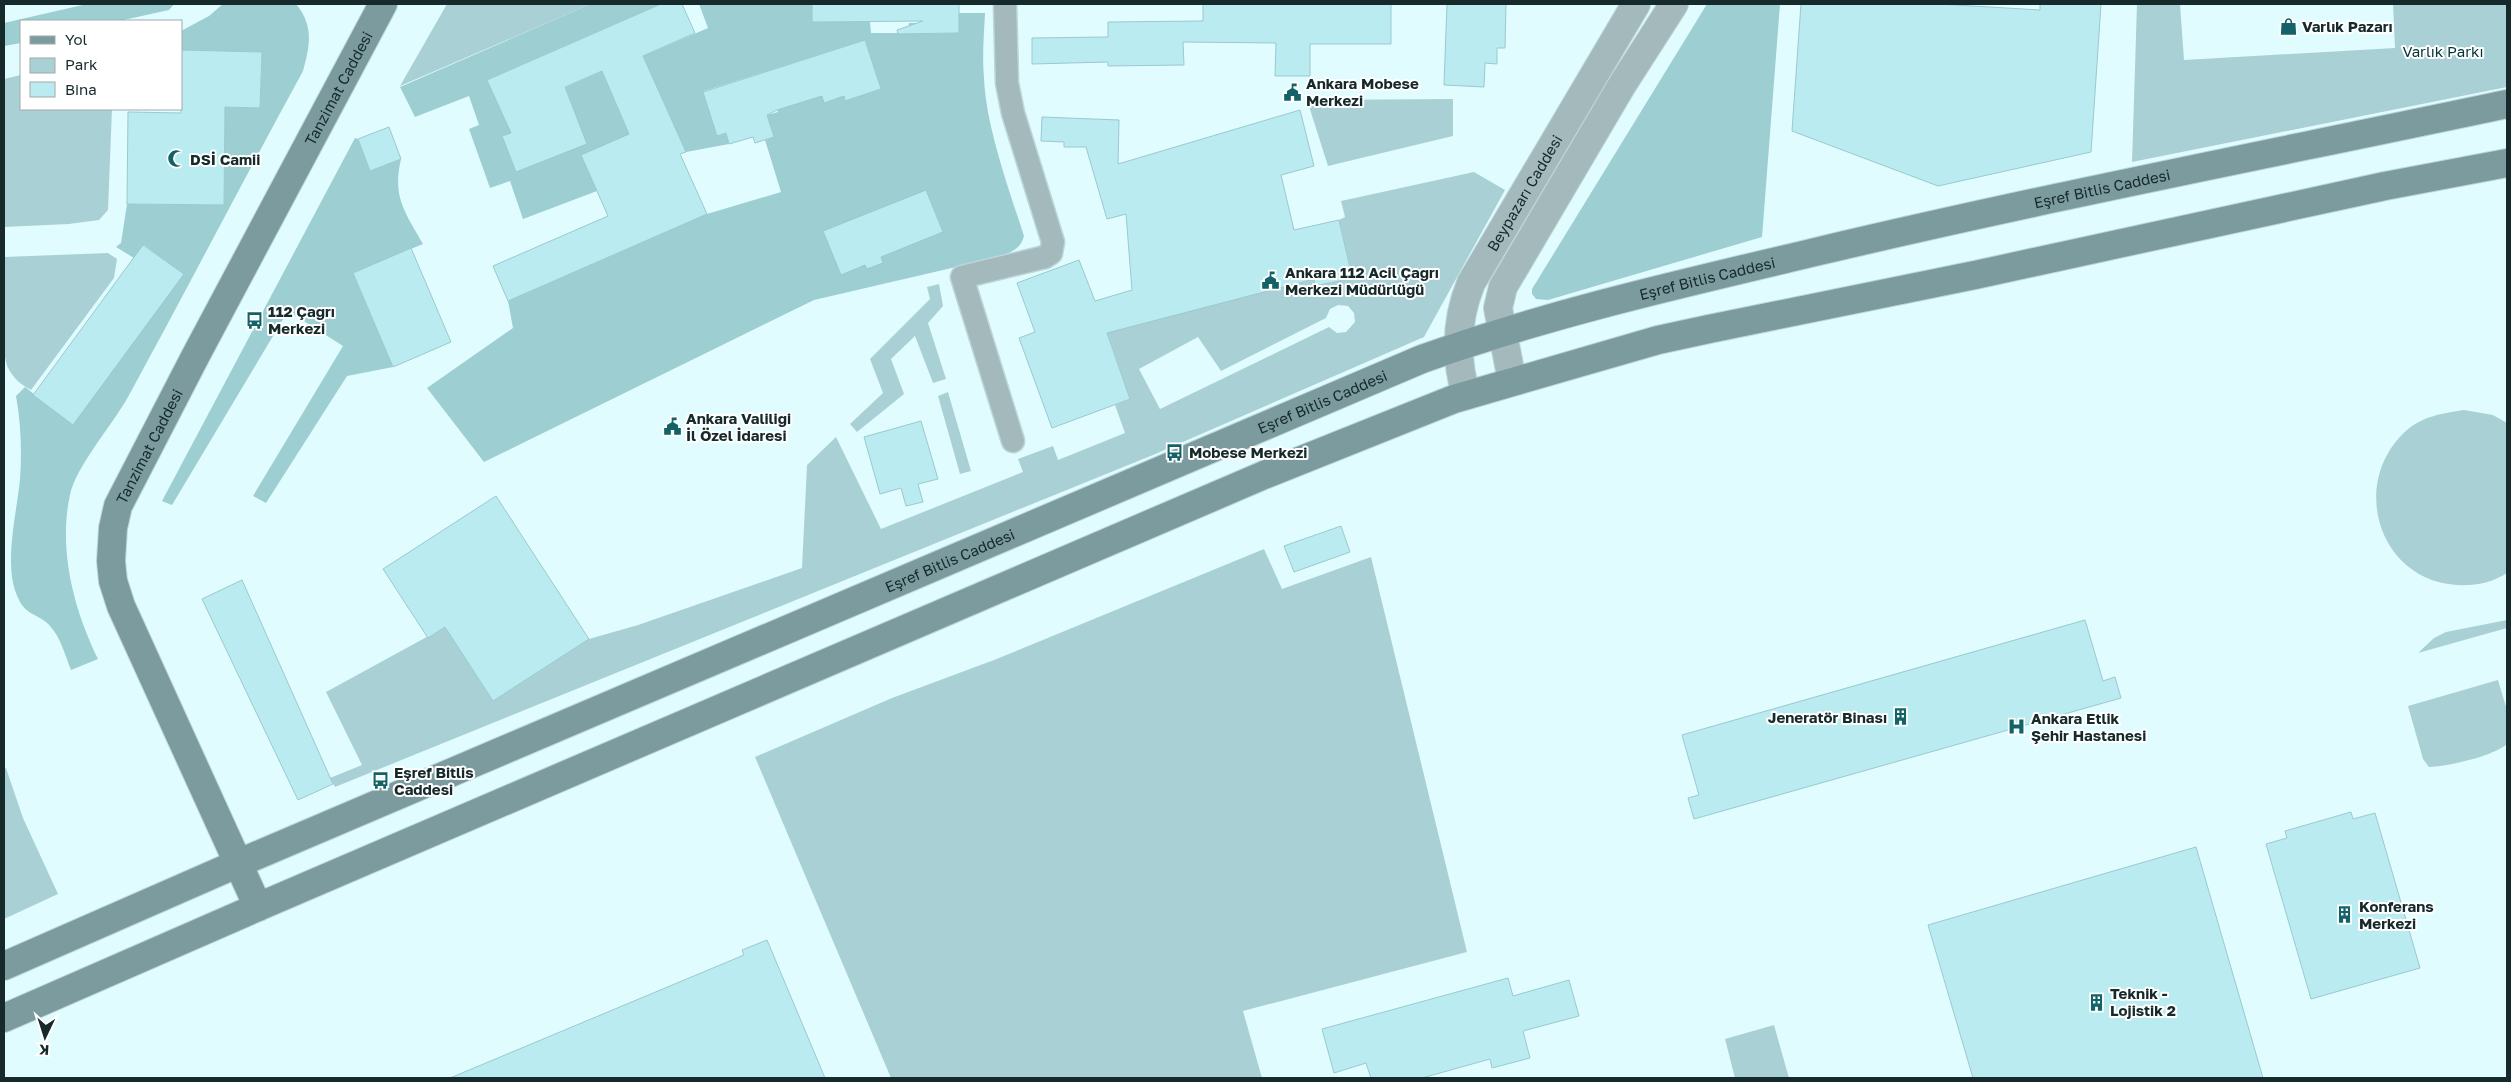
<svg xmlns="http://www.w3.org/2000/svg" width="2511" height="1082" font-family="'Golos Text',sans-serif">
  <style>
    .green { fill: #a9d1d5; fill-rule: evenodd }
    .forest { fill: #9cced2 }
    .building { fill: #b9ebf0; stroke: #9ac9ce }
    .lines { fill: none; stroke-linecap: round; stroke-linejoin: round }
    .minor-casing { stroke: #bcd6d9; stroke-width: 25 }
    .tertiary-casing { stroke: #bcd6d9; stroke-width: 30 }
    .secondary-casing { stroke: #bcd6d9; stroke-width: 30 }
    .minor { stroke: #a4b9bb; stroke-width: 22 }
    .tertiary { stroke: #a4b9bb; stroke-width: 28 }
    .secondary { stroke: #7c9b9e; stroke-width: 28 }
    .labels { text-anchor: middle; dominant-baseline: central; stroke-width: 4; stroke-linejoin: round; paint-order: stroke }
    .poi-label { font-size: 15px; font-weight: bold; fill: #16292b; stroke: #fff; text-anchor: start }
    .park-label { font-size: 15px; fill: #023438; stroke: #fff }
    .street-label { font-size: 15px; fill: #16292b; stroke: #fff }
  </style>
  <rect width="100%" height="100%" fill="#e0fcff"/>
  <path class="green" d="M447 4H591L400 86Z
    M2137 4H2180L2184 60 2395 48 2393 4H2507V87L2132 162Z
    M21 75V109H112L108 210 99 220 69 224 4 227V79Z
    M1453 99V136L1328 166 1307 100Z
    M1474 172 1505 190 1424 337 1153 455 335 787 330 778 362 765 326 692 445 627 493 701 589 639 638 625 802 568 807 465 836 437 881 529 1023 472 1018 459 1053 446 1058 460 1125 433 1115 405 1130 399 1107 332 1314 279 1315 286 1348 279 1346 269 1350 267 1339 220 1345 217 1341 201ZM1338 305 1348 306 1354 313 1355 322 1346 332 1337 333 1329 327 1160 409 1139 369 1198 337 1221 371 1326 318 1330 309Z
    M108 253 117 259 114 278 31 390C19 384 9 374 6 362 0 335 4 285 4 257Z
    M939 284 943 306 928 323 946 379 933 383 915 336 891 359 904 394 857 432 850 424 883 393 870 359 930 299 927 287Z
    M948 392 971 471 960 474 938 396Z
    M2464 410 2493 415 2507 423V573C2492 583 2474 586 2457 585 2377 580 2349 481 2407 430 2423 416 2444 413 2464 410Z
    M1264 549 1282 589 1371 557 1467 952 1243 1011 1262 1078H891L755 757 892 698 994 660Z
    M2507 620V628L2418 653 2434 638 2446 632Z
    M2498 680 2507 710 2506 745C2490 757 2449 766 2429 767L2423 759 2408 706Z
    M6 768 23 818 58 894 4 919V769Z
    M1774 1025 1789 1078H1735L1725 1039Z"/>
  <path class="forest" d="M87 4H174L169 10 119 21H21V43L4 46V23Z
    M223 4H296C314 26 310 45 303 71 244 179 187 289 128 397 113 424 75 468 70 495 58 550 74 610 98 659L71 670C65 655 61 638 50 626 38 612 25 618 16 593 4 561 17 512 20 479 22 452 21 423 16 396L25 387 72 424 183 274 144 245 134 258 116 247 121 243 127 204 224 205 225 107 260 108 262 53 181 50V31L209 16Z
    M591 4H661L487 80 503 115 602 71 629 134 597 191 523 219 510 181 490 188 469 129 479 125 469 96 415 117 400 87Z
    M699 4H812L813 22H870L871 33H908L909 23H922V34L959 33V13H985C984 34 982 56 984 78 986 127 1009 189 1024 236 1020 250 1011 252 999 257L814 300 484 462 427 388 513 328 508 301 707 214 781 192 765 140 774 137 767 115 778 112 776 106 822 96 824 102 844 96 845 101 881 89 865 40 704 91 718 136 726 133 729 144 686 152 643 56 708 28Z
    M1707 4H1780L1762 237 1548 300 1536 299 1532 294V289Z
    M355 138 358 139 370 171 401 159C392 197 405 212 423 244L353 273 393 367 347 376 266 503 253 496 343 346 288 311 172 505 162 501Z"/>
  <path class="building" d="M661 4H682L695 33 643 56 686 152 680 154 707 214 508 301 493 266 608 216 581 155 629 134 602 71 565 87 587 144 516 172 502 136 511 133 487 80Z
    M812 4H959V33L898 34 897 30 923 21 812 22Z
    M1203 4H1391V44H1310V76H1275L1276 43 1183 42 1184 65 1108 66V62L1032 64V38L1108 37V22L1203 21Z
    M1447 4H1506L1505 48H1497V64L1485 63 1484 87 1444 85Z
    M1801 4H1939L2040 10V4H2101L2091 152 1938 186 1792 131Z
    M865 40 881 89 845 101 844 96 824 103 822 96 777 110 767 115 774 137 755 143 753 137 729 144 726 133 717 136 703 92Z
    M181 50 262 52 260 108 225 107 224 205 127 204 128 112 181 113Z
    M1300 110 1314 166 1281 175 1294 230 1339 220 1350 268 1346 269 1348 279 1315 286 1314 279 1107 333 1130 399 1052 428 1019 338 1035 332 1017 283 1079 260 1095 301 1132 290 1126 214 1107 219 1086 147H1064V142L1041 141 1042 117 1119 120 1118 164Z
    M389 127 401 159 370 171 358 139Z
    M926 190 943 232 881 257 883 263 867 269 865 265 841 275 823 231Z
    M143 245 184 274 73 425 33 395Z
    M411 248 451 342 393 367 353 273Z
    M921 421 938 479 918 484 923 502 906 506 901 488 880 494 864 437Z
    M496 496 589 639 493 701 445 627 428 638 383 569Z
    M1341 526 1350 552 1294 572 1284 546Z
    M242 580 333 784 298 800 202 599Z
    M2085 620 2103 681 2115 677 2121 698 1694 819 1688 798 1699 795 1682 735Z
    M2351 812 2353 819 2375 813 2420 968 2311 999 2266 844 2287 838 2285 831Z
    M2196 847 2263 1078H1973L1928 925Z
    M767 940 825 1078H450L744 955 742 950Z
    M1508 978 1513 996 1569 980 1579 1016 1523 1031 1530 1058 1492 1068 1490 1059 1422 1078H1371L1366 1063 1334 1073 1322 1029Z"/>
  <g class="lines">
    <defs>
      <path id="minor" d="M1005 4 1007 83 1013 113 1053 242 1051 253 1045 257 962 277 1013 441"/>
      <g id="tertiary">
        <path d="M1512 381 1498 308 1503 287 1622 85 1674 4"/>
        <path id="s1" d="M1466 395C1455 357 1456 320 1471 283L1636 4"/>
      </g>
      <g id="secondary">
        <path id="s2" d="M258 907 121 606 113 581 111 561 113 528 118 506 196 355 383 4"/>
        <path id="s3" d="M4 966 239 863 1422 359C1548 314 1680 284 1811 253 2042 198 2275 153 2507 104"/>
        <path d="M4 1018 258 907 1264 475 1454 399 1658 340 1709 329 1975 275 2385 186 2507 163"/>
      </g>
    </defs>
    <use href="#minor" class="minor-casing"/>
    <use href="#tertiary" class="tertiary-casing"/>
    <use href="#secondary" class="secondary-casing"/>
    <use href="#minor" class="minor"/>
    <use href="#tertiary" class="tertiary"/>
    <use href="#secondary" class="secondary"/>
  </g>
  <defs>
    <symbol id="shop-bare" viewBox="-9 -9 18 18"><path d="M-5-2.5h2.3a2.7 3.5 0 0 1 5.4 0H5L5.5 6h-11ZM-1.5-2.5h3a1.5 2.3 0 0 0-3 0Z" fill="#136268" stroke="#fff" stroke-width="2.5" paint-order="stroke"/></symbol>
    <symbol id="civic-bare" viewBox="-9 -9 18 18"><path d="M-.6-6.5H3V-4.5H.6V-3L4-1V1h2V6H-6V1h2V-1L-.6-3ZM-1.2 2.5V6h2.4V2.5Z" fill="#136268" stroke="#fff" stroke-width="2.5" paint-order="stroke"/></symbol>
    <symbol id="mosque-bare" viewBox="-9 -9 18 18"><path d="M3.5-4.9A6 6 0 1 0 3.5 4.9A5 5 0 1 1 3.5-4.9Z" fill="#136268" stroke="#fff" stroke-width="2.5" paint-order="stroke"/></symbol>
    <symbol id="bus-bare" viewBox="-9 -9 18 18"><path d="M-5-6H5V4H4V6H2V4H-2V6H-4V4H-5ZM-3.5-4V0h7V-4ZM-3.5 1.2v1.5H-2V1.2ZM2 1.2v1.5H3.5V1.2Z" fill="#136268" stroke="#fff" stroke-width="2.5" paint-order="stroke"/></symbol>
    <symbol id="building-bare" viewBox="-9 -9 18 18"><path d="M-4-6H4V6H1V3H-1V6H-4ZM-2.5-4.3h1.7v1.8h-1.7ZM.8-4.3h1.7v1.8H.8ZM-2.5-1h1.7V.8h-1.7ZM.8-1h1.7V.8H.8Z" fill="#136268" stroke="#fff" stroke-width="2.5" paint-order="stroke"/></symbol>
    <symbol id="hospital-bare" viewBox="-9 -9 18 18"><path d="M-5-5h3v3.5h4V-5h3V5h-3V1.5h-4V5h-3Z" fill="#136268" stroke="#fff" stroke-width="2.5" paint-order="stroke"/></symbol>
  </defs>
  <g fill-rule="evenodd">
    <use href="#shop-bare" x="2276" y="14" width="25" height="25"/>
    <use href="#civic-bare" x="1280" y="80" width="25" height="25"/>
    <use href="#mosque-bare" x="164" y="146" width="25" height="25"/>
    <use href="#civic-bare" x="1258" y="268" width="25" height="25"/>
    <use href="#bus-bare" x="242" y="308" width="25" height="25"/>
    <use href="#civic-bare" x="660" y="414" width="25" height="25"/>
    <use href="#bus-bare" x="1162" y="440" width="25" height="25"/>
    <use href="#building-bare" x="1888" y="704" width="25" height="25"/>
    <use href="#hospital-bare" x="2004" y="714" width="25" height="25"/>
    <use href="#bus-bare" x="368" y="768" width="25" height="25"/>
    <use href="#building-bare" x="2332" y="902" width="25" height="25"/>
    <use href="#building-bare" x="2084" y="990" width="25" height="25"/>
  </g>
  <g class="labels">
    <g class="poi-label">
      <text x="2302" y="26">Varlık Pazarı</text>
      <text x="1306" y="83">Ankara Mobese<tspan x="1306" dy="17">Merkezi</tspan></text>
      <text x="190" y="159">DSİ Camii</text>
      <text x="1285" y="272">Ankara 112 Acil Çağrı<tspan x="1285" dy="17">Merkezi Müdürlüğü</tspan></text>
      <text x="268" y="311">112 Çağrı<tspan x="268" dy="17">Merkezi</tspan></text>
      <text x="686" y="418">Ankara Valiliği<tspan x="686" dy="17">İl Özel İdaresi</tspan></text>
      <text x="1189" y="452">Mobese Merkezi</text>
      <text x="1887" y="717" text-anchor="end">Jeneratör Binası</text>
      <text x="2031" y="718">Ankara Etlik<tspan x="2031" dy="17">Şehir Hastanesi</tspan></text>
      <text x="394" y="772">Eşref Bitlis<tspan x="394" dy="17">Caddesi</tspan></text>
      <text x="2359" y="906">Konferans<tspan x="2359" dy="17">Merkezi</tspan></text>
      <text x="2110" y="993">Teknik -<tspan x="2110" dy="17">Lojistik 2</tspan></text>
    </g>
    <g class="park-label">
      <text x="2443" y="51">Varlık Parkı</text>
    </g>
    <g class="street-label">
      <text stroke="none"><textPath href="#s2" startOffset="905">Tanzimat Caddesi</textPath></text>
      <text stroke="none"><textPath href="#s3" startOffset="2244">Eşref Bitlis Caddesi</textPath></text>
      <text stroke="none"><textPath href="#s1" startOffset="219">Beypazarı Caddesi</textPath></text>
      <text stroke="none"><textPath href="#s3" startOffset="1839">Eşref Bitlis Caddesi</textPath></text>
      <text stroke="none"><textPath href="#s3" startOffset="1434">Eşref Bitlis Caddesi</textPath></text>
      <text stroke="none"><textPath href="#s2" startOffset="500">Tanzimat Caddesi</textPath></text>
      <text stroke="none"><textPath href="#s3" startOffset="1029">Eşref Bitlis Caddesi</textPath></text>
    </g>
  </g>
  <rect width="2511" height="1082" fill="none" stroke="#16292b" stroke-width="10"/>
  <rect x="20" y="20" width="162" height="90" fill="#ffffff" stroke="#a2a9aa"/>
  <rect x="30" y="36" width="25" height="8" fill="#7c9b9e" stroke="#a2a9aa"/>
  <text x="65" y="45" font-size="15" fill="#16292b">Yol</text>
  <rect x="30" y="58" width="25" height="15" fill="#a9d1d5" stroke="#a2a9aa"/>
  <text x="65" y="70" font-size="15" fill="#16292b">Park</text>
  <rect x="30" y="82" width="25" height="15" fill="#b9ebf0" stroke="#a2a9aa"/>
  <text x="65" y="95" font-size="15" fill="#16292b">Bina</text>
  <g transform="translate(45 1037) rotate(184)" stroke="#ffffff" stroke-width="4" paint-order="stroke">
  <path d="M0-4L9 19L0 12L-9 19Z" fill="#16292b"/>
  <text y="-8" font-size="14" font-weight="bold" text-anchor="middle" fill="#16292b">K</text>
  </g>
</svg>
